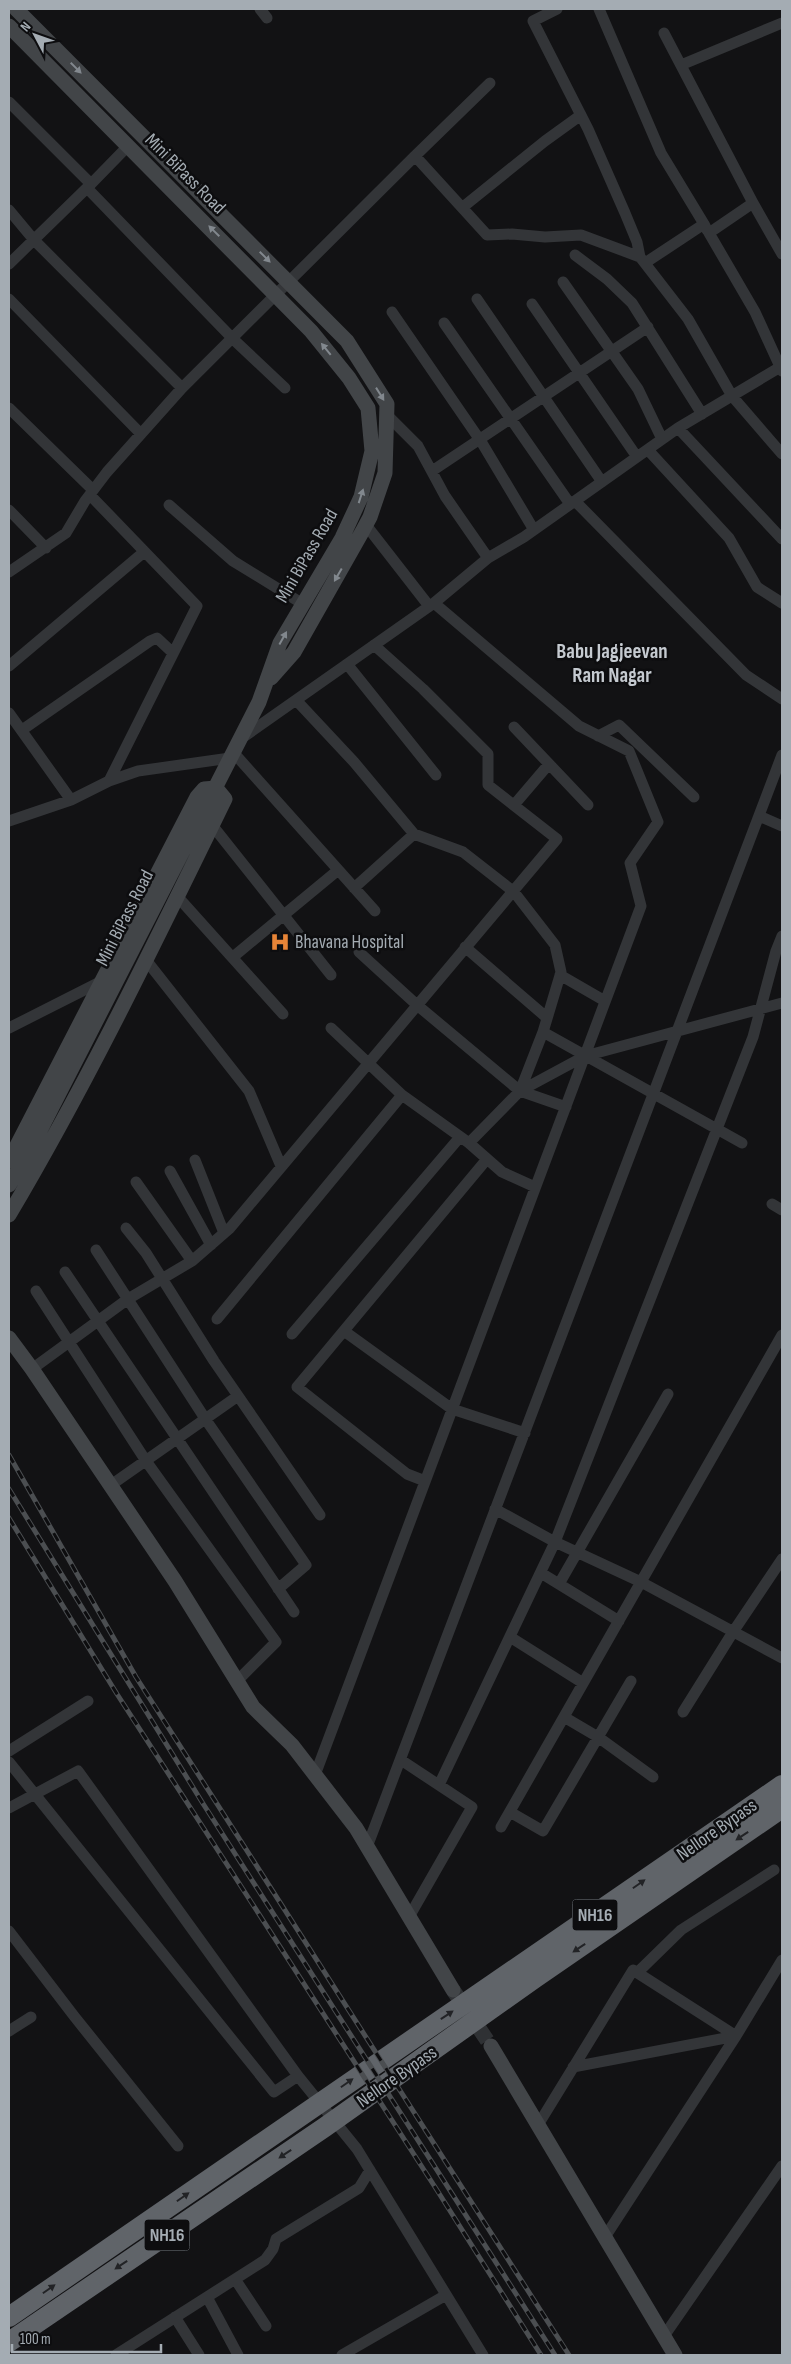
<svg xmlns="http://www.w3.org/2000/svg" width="791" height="2364" font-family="'Sofia Sans Condensed',sans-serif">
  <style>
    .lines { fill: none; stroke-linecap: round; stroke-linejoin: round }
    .secondary-tunnel { stroke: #2f3134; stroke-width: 15; stroke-dasharray: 15 8; stroke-linecap: butt }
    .street { stroke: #333538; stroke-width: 11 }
    .secondary { stroke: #424548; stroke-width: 15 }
    .highway { stroke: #606469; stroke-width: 20 }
    .rail-casing { stroke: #4b4e51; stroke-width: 5 }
    .rail { stroke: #0d0d0f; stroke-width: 3; stroke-dasharray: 9; stroke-linecap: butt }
    .oneway { fill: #82888e }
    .oneway2 { fill: #222326 }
    .labels { text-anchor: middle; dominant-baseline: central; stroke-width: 5; stroke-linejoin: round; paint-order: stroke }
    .shield { fill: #0d0d0f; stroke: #777c82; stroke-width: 1 }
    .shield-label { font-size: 18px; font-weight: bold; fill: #a4acb3 }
    .street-label { font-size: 19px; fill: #a4acb3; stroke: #0d0d0f }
    .poi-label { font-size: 19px; fill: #a4acb3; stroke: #0d0d0f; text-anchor: start }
    .quarter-label { font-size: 21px; font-weight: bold; fill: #c5cad0; stroke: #0d0d0f }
  </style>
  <rect width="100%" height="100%" fill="#121214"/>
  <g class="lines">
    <path class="secondary-tunnel" d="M453 1990 491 2046"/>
    <path class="street" d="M260 9 267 18
      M557 9 533 21 588 129 625 213 637 242 640 257 688 319 732 396 782 454
      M599 9 661 153 704 224
      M664 33 753 203
      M681 65 782 23
      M490 83 415 156 487 235 512 234 545 237 581 235 640 257
      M9 102 91 184 9 264
      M91 184 128 146
      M87 188 233 339 285 388
      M463 207 545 141 581 115
      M9 210 34 240 182 388
      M782 254 753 203 709 233 755 312 782 371
      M575 255 607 279 632 303 702 414
      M645 263 704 224 707 230
      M563 282 638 389 662 439
      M9 299 141 434
      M477 299 602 482
      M532 304 637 457
      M392 312 482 443 534 530
      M444 323 570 504
      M9 408 93 490
      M678 428 782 539
      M648 450 729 538 757 587 782 603
      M432 471 648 327
      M90 495 197 606 109 781
      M575 501 746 675 782 699
      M169 505 233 561 303 604
      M9 510 46 548
      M366 525 429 606
      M488 558 524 537 678 428 782 366
      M9 572 66 533 85 501 107 472 182 388 415 156
      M347 664 436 775
      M9 666 144 552
      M296 700 354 762 414 834 463 852 514 892 555 945 561 972 543 1032 520 1091 469 1143
      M9 713 71 800
      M514 727 588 805
      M22 730 150 641 157 638 173 653
      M598 736 619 725 694 797
      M242 738 434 603 488 558 445 496 418 446 388 416
      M233 752 375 911
      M514 805 549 764
      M759 816 782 826
      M9 821 71 800 109 781 138 771 230 758
      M212 825 331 975
      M354 888 414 834
      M177 896 283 1014
      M465 947 546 1017
      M359 952 417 1005 520 1091 566 1107
      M233 957 337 871
      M146 960 249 1091 281 1166
      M560 975 605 1001
      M9 1028 102 981
      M331 1028 402 1095 469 1143 502 1172 535 1187
      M543 1032 742 1143
      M520 1091 585 1056 782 1003
      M195 1160 224 1233
      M170 1171 211 1245
      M136 1182 192 1261
      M772 1204 782 1210
      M126 1228 146 1253 214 1361 320 1515
      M96 1250 206 1420 306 1565 278 1589
      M65 1272 294 1612
      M36 1291 146 1461 276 1642 237 1681
      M217 1319 402 1095
      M344 1331 452 1409 525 1433
      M292 1334 460 1137
      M32 1369 128 1299 192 1261 230 1228 557 839 488 785V754L423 689 374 645
      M425 1481 407 1474 297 1387 487 1159
      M111 1485 238 1396
      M495 1509 555 1542 641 1582 782 1658
      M541 1573 619 1621
      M559 1584 668 1394
      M510 1637 583 1683
      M683 1712 733 1632 782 1559
      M564 1717 598 1737 653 1777
      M9 1751 88 1701
      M401 1760 472 1807 409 1917
      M9 1762 274 2092 298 2076 357 2149 483 2355
      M315 1775 641 906 630 863 658 822 629 751 579 726 434 603
      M439 1785 555 1542 753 1037 776 951 782 936
      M9 1808 78 1771 298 2076
      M510 1812 543 1831 631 1681
      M501 1827 782 1335
      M367 1847 782 755
      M9 1931 74 2016 178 2146
      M637 1973 681 1930 774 1870
      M9 2031 31 2017
      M573 2067 736 2036 782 1960
      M538 2125 633 1970 736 2036 605 2237
      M235 2279 266 2326
      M207 2297 238 2355
      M175 2317 199 2355
      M664 2336 782 2166
      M116 2355 265 2260 273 2249 276 2239 359 2188 370 2170
      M342 2355 446 2295"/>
    <path class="secondary" d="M16 9 347 341 387 404 385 473 370 517 362 532 294 652 271 678
      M9 26 311 331 349 378 368 408 372 451 361 497 342 538 280 643 259 702 27 1156 9 1185
      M9 1161 197 797 204 789 216 788 225 799C156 940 89 1080 9 1215
      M9 1338 32 1369 175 1581 253 1707 292 1745 356 1828 453 1990
      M491 2046 675 2355"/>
    <path class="highway" d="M9 2317 782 1785
      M9 2342 325 2127 535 1978 782 1808"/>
    <defs>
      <path id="rail" d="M9 1455 136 1677 569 2355
        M9 1489 202 1802 555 2355
        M9 1518 117 1694 435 2187 541 2355"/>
    </defs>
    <use href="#rail" class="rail-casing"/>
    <use href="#rail" class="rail"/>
  </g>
  <defs><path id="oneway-solid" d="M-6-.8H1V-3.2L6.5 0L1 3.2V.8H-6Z" transform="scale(1.25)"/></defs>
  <g class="oneway">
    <use href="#oneway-solid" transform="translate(76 68) rotate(45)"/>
    <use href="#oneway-solid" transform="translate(214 231) rotate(-135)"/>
    <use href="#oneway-solid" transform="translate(265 257) rotate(45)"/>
    <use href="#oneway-solid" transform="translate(326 349) rotate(-129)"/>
    <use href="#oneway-solid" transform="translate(380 394) rotate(58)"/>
    <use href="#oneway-solid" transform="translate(361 496) rotate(-72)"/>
    <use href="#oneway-solid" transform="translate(338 575) rotate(120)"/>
    <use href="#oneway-solid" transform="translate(283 638) rotate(-61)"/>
  </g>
  <g class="oneway2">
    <use href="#oneway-solid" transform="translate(742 1836) rotate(146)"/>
    <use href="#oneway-solid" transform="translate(639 1884) rotate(-35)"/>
    <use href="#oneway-solid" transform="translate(579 1948) rotate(146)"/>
    <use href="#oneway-solid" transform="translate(447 2015) rotate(-34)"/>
    <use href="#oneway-solid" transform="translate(347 2083) rotate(-35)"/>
    <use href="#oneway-solid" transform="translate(285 2154) rotate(146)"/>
    <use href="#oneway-solid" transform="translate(183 2197) rotate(-35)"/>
    <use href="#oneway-solid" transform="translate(121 2265) rotate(146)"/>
    <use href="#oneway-solid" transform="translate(49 2289) rotate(-35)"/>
  </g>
  <defs>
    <symbol id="hospital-bare" viewBox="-9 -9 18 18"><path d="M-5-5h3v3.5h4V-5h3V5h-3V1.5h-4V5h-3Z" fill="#e78437" stroke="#0d0d0f" stroke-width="2.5" paint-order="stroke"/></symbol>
  </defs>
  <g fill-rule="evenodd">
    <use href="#hospital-bare" x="266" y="928" width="28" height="28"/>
  </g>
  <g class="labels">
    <g class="shield">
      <rect x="572.5" y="1899.5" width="45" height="31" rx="4"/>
      <rect x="144.5" y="2219.5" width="45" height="31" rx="4"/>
    </g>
    <g class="shield-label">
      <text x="595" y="1915">NH16</text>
      <text x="167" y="2235">NH16</text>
    </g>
    <g class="street-label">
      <text transform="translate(185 174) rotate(45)">Mini BiPass Road</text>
      <text transform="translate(307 556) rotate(-60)">Mini BiPass Road</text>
      <text transform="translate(125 918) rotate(-63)">Mini BiPass Road</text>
      <text transform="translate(717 1830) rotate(-35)">Nellore Bypass</text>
      <text transform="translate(397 2077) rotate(-35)">Nellore Bypass</text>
    </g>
    <g class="poi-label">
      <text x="295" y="942">Bhavana Hospital</text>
    </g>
    <g class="quarter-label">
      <text x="612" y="651">Babu Jagjeevan<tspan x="612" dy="24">Ram Nagar</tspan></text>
    </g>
  </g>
  <rect width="791" height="2364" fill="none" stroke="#a4acb3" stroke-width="20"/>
  <g transform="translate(35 35) rotate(311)" stroke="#0d0d0f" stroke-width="4" paint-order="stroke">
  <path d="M0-4L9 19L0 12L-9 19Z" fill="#a4acb3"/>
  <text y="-8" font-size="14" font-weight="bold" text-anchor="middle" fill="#a4acb3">N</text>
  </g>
  <path d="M12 2344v8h149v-8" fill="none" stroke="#a4acb3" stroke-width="2.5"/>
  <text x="20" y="2344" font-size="15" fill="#a4acb3" stroke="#0d0d0f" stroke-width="4" paint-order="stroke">100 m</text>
</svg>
